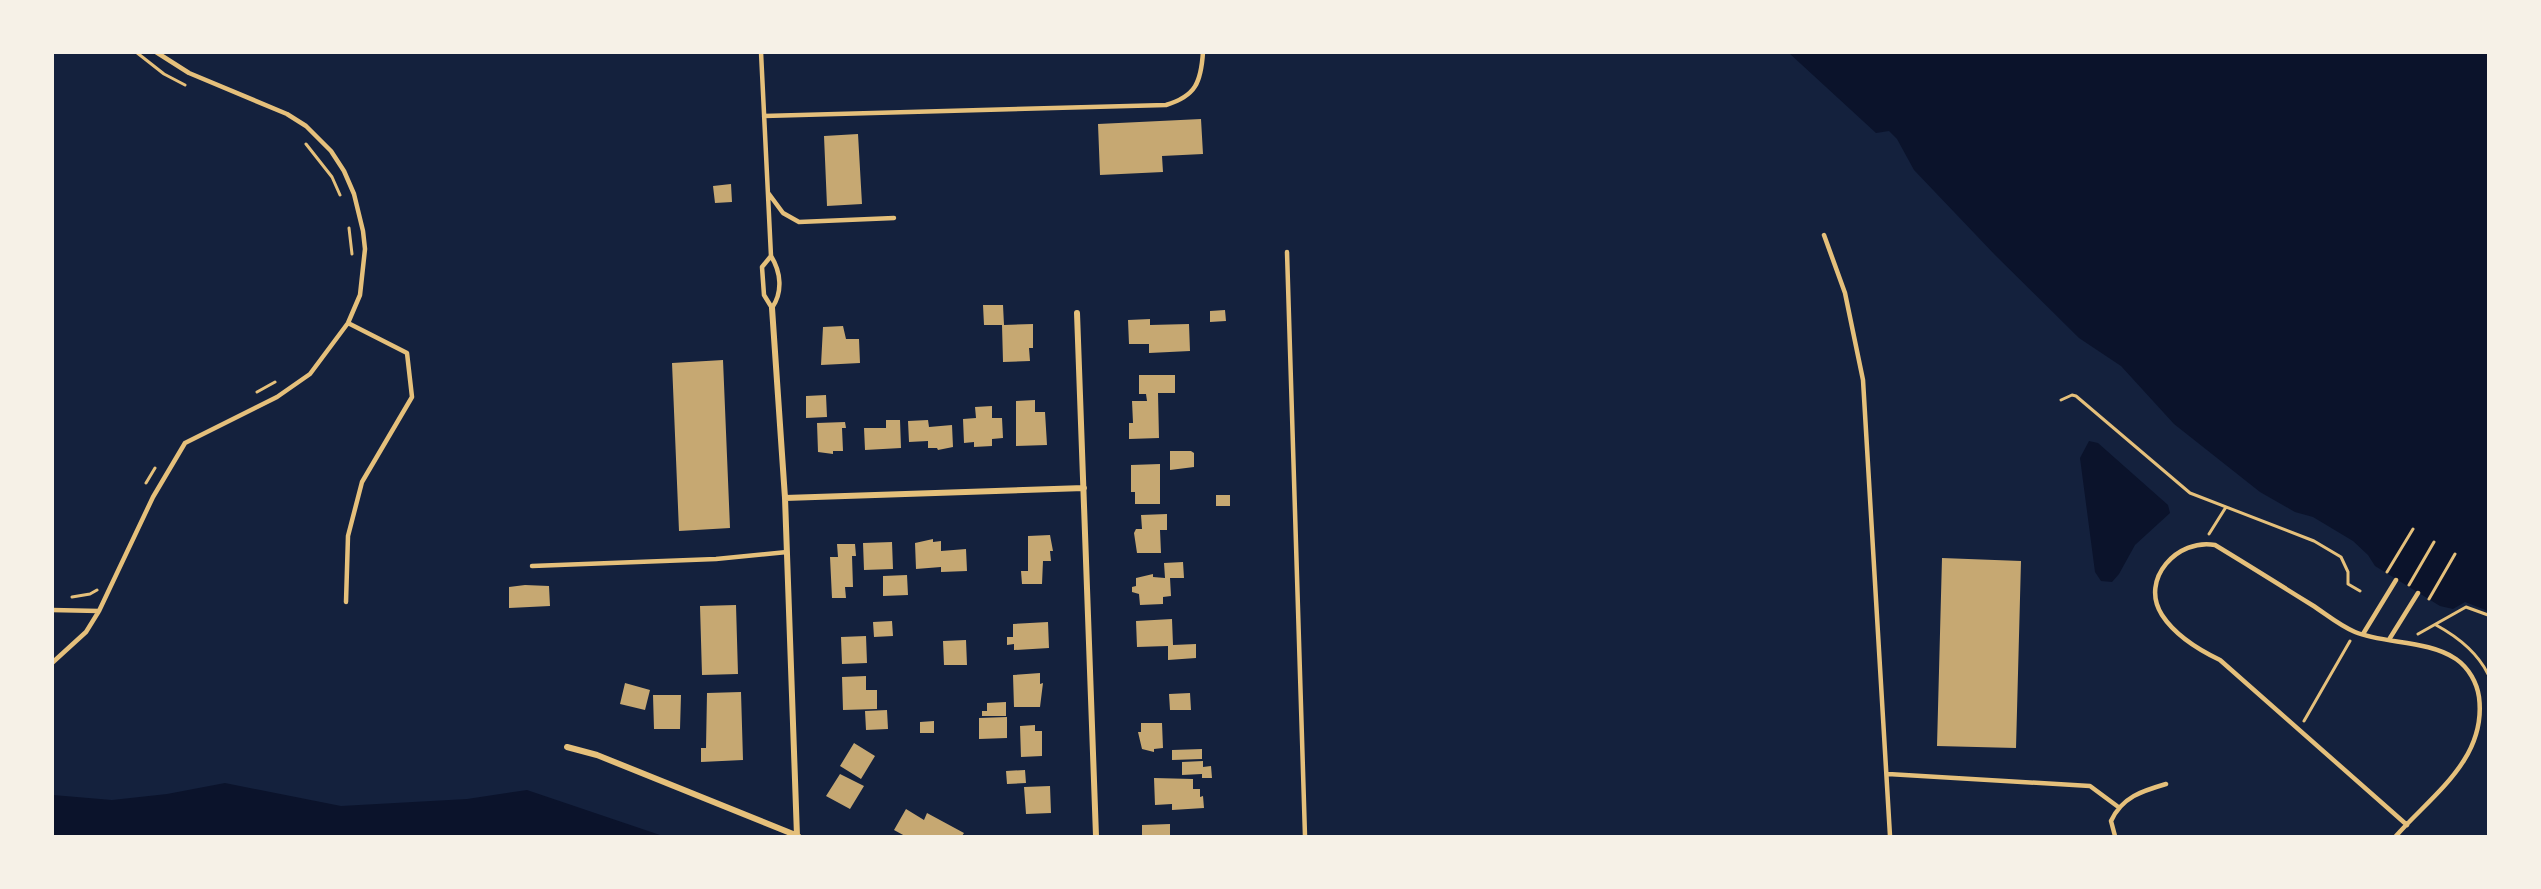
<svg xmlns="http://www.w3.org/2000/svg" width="2541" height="889" font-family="'Fira Sans',sans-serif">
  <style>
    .water { fill: #0b132b }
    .building { fill: #c6a872 }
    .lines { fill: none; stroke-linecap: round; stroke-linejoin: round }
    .path { stroke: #e5c07b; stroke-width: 3 }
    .service { stroke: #e5c07b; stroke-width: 4.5 }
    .minor { stroke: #e5c07b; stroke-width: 6 }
  </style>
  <rect width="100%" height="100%" fill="#14213d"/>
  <path class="water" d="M1789 53H2488V611L2465 602 2453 609 2440 606 2375 566 2368 555 2353 541 2313 517 2295 512 2260 492 2174 424 2121 366 2079 338 1995 255 1914 170 1897 139 1889 131 1876 133Z
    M2089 441 2098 443 2168 505 2170 513 2135 545 2119 574 2112 582 2101 581 2095 572 2080 458Z
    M225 783 341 806 467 799 527 790 663 836H53V795L112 800 167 794Z"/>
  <path class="building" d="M1201 119 1203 154 1162 156 1163 172 1100 175 1098 124Z
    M858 134 862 204 827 206 824 136Z
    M731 184 732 202 715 203 713 186Z
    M983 305H1003L1004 325 1033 324V348H1029L1030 361 1003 362 1002 325H984Z
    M1225 310 1226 321 1210 322V311Z
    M1150 319V325L1189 324 1190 351 1149 353V344H1129L1128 320Z
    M843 326 846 339H859L860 363 821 365 823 327Z
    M723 360 730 528 679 531 672 363Z
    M1139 375H1175V393H1158L1159 438 1129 439V423H1133L1132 401H1147L1146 394H1139Z
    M826 395 827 417 806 418V396Z
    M1035 400V412H1045L1047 445 1016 446V401Z
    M992 406V418H1002L1003 438 992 439V446L974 447V442L964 443 963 419 976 418 975 407Z
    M886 420H900L901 448 865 450 864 428H886Z
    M928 420 929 427 952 425 953 447 938 450 937 448H928V441L909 442 908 421Z
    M845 422 846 428H842L843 451H833V454L818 452 817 423Z
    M1170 451H1191L1194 453V467L1170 470Z
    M1160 464V504H1135V492H1131V465Z
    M1216 495H1230V506H1216Z
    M1167 514V530H1160L1161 553H1137L1134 533 1136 529H1142L1141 515Z
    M1050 535 1053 551H1050L1051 561H1043L1042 584H1022L1021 571H1028V536Z
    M933 539V542L941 541V551L966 549 967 571 941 572V567L916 569 915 543Z
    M892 542 893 569 864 570 863 543Z
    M837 544H855L856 556H852L853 587H845L846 598H832L830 557H838Z
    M1942 558 2021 561 2016 748 1937 746Z
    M1183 562 1184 578H1170L1171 596 1163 597V604L1140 605 1139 594 1132 592V587L1136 586V578L1153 574V577L1165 578 1164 563Z
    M907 575 908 595 883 596V576Z
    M525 585 549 586 550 606 509 608V587Z
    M736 605 738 674 702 675 700 606Z
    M1172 619 1173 645 1196 644V658L1168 660V646L1137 647 1136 621Z
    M892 621 893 636 874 637 873 622Z
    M1048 622 1049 648 1014 650V644L1007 645V637H1013V624Z
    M866 636 867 663 842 664 841 637Z
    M966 640 967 665H944L943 641Z
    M1040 673V684L1043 683 1040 707H1014L1013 675Z
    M866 676V690H877V709L843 710 842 677Z
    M625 683 650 690 645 710 620 704Z
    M741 692 743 760 701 762V748H706L707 693Z
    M1190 693 1191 710H1170L1169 694Z
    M653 695H681L680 729H654Z
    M1006 702V716H982V711H987V703Z
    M887 710 888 729 866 730 865 711Z
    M1007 717V738L979 739V718Z
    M934 721V733H920V722Z
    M1141 723H1162L1163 748 1154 749V752L1142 749 1138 732H1141Z
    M1035 725V731H1042V756L1021 757 1020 726Z
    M854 743 875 756 861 779 840 766Z
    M1202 749V759L1172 760V750Z
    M1203 761V767L1211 766 1212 778H1202V774L1182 775V762Z
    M1025 770 1026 783 1007 784 1006 771Z
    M840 774 864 786 850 809 826 796Z
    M1154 778 1193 779V789H1200V797L1203 796 1204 808 1172 810V804L1155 805Z
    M1050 786 1051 813 1026 814 1024 787Z
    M906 809 924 820 927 813 964 833 962 836H905L894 830Z
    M1170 824V836H1142V825Z"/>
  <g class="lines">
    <path class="path" d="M136 52 164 74 185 85
      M306 144 332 177 340 195
      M349 228 352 254
      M257 392 275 382
      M2061 400 2072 395 2076 396 2190 493 2314 541 2341 557 2348 572V584L2360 591
      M146 483 155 468
      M2209 534 2226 507
      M2387 572 2413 529
      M2409 585 2434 542
      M72 597 90 594 97 590
      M2429 599 2455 554
      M2436 625C2458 637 2477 652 2488 674
      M2418 634 2466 607 2488 615
      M2304 721 2350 641"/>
    <path class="service" d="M761 52 771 256
      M764 116 1166 105C1196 96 1201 82 1203 52
      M769 194 783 213 799 222 894 218
      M1824 235 1845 293 1863 380 1890 836
      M1287 252 1305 836
      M771 256C781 272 783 292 772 308L764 295 762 267Z
      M532 566 716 559 787 552
      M346 602 348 536 362 482 412 397 407 353 348 323
      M52 610 99 611
      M2363 634 2396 580
      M2390 638 2418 593
      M52 663 86 632 99 611 153 497 185 443 277 397 310 374 348 323 360 295 365 249 363 231 354 194 344 171 331 151 306 126 287 114 189 73 156 52
      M1888 774 2090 786 2117 806
      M2115 836 2111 821C2122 797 2142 791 2166 784
      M2396 836C2432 795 2487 759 2479 697 2477 683 2469 668 2456 659 2428 640 2384 644 2355 632 2340 626 2326 614 2312 605 2280 585 2248 565 2215 545 2178 538 2139 579 2162 615 2175 635 2199 650 2220 660L2407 825"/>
    <path class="minor" d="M772 308 785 498 797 836
      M1077 313 1096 836
      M785 498 1084 488
      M567 747 597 755 798 836"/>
  </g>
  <rect width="2541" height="889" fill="none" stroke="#f6f1e7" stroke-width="108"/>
</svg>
